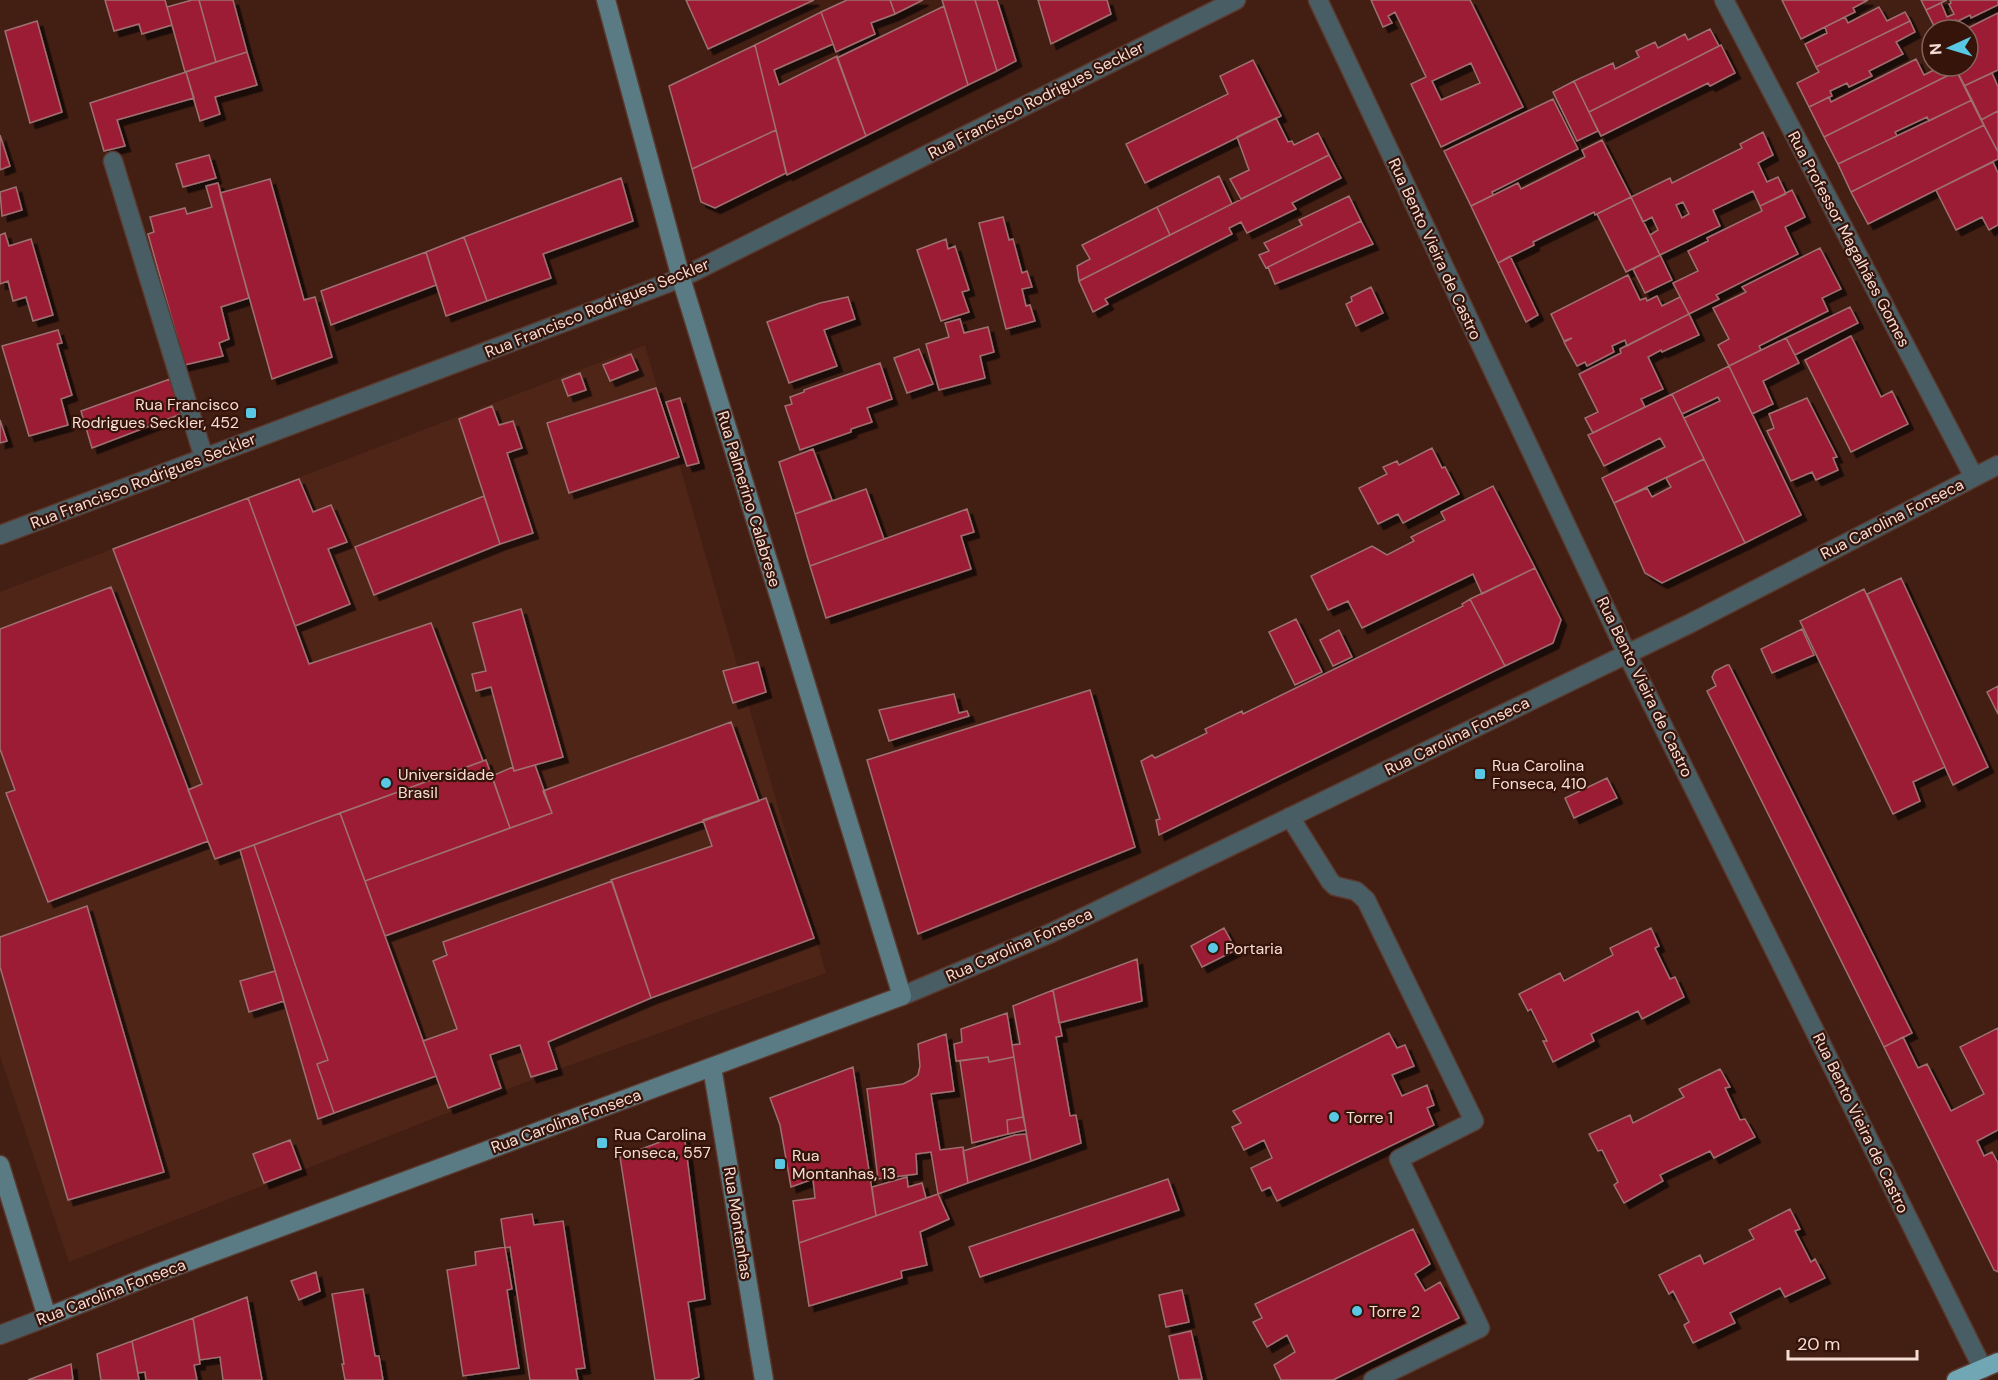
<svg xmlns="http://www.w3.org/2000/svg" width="1998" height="1380" font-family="'DM Sans',sans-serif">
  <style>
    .built { fill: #4f2518 }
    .building { fill: #9d1c35; stroke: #9f7072; stroke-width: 1.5; fill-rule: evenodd; filter: url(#shadow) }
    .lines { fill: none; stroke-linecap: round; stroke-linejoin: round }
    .lane-casing { stroke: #5b392e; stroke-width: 21 }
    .street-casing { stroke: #5b392e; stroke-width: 21 }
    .secondary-casing { stroke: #5b392e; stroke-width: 21 }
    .highway-casing { stroke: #5b392e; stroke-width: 21 }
    .lane { stroke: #495e64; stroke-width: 18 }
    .street { stroke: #495e64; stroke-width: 18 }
    .secondary { stroke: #5a7b84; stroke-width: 18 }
    .highway { stroke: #71a6b4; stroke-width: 18 }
    .poi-dot { fill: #59c8e4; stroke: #37140a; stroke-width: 2 }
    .labels { text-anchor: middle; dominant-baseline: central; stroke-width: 4.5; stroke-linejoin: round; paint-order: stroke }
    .street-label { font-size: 16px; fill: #f6ddd6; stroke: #37140a }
    .poi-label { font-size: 16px; fill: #f6ddd6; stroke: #37140a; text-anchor: start }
  </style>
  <defs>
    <filter id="shadow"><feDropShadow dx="5.5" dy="5.5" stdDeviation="0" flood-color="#0009"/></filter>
  </defs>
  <rect width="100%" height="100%" fill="#421e13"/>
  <path class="built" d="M645 345 826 973 554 1071 69 1262 0 1056V592Z"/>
  <path class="building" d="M105 0H165L172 25 142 34 139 24 114 31Z
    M192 0H199L216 62 185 72 167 7Z
    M199 0H233L247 52 216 62Z
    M686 0H814L708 49Z
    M847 0H890L895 14 871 23 875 34 836 52 821 12Z
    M890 0H923L895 14Z
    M942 0H975L997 71 968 85Z
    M975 0H997L1016 61 997 71Z
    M1038 0H1107L1111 14 1051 44Z
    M1371 0H1470L1523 107 1441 147 1411 84 1426 77 1395 12 1388 16 1392 23 1383 27ZM1471 63 1480 83 1441 100 1432 81Z
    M1782 0H1868L1853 8 1855 12 1801 39Z
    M1921 0H1947L1926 10Z
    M1950 0H1998V5L1971 18 1970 15 1956 22V20L1950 22 1954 30H1936L1926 10 1941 3 1947 17 1954 14 1949 4 1951 3Z
    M944 6 968 85 866 136 837 58Z
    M1879 7 1887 21 1905 12 1910 21 1816 67 1805 44 1827 33 1825 27 1845 17 1848 23Z
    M821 12 833 44 774 70 779 85 837 56 866 136 787 175 755 45Z
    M1998 13V70L1964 86 1954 66H1968V30H1964Z
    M37 21 62 112 30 123 5 31Z
    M1910 21 1915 32 1896 42 1903 54 1869 71 1872 76 1849 87 1847 83 1830 91 1832 96 1809 107 1797 83 1819 72 1816 67Z
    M1710 29 1719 46 1589 112 1574 81 1613 63 1615 69 1639 57 1636 51 1655 42 1658 48 1685 34 1688 40Z
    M755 45 776 130 692 169 669 86Z
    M1721 45 1735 73 1710 86 1708 83 1601 136 1589 112Z
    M247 52 257 85 215 97 220 114 200 121 186 72Z
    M1916 59 1924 75 1942 66H1954L1957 71 1824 137 1809 107 1829 97 1831 102Z
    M1253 60 1281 116 1145 183 1126 144 1228 94 1220 76Z
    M1957 71 1972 100 1929 121 1927 117 1895 132 1897 136 1838 164 1824 137Z
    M186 72 194 98 117 120 125 146 104 151 90 103Z
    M1992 73 1998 87V111L1981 120 1964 86Z
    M1574 81 1598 131 1577 141 1553 92Z
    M1553 99 1578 149 1492 192 1493 195 1471 206 1444 151Z
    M1972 100 1984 125 1851 192 1838 164Z
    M1998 111V152L1981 120Z
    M1276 118 1288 142 1292 141 1294 145 1318 133 1329 155 1241 199 1230 179 1249 170 1237 137Z
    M1984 125 1998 152V159L1868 224 1851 192Z
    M776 130 786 173 715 208 701 202 692 169Z
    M1763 132 1773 155 1758 163 1767 182 1778 177 1786 194 1760 206 1753 191 1713 210 1720 226 1660 255 1650 235 1658 230 1652 217 1643 222 1631 197 1670 178 1672 183 1742 148 1740 144ZM1683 202 1689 214 1682 218 1676 205Z
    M0 135 10 166 0 170Z
    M1602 140 1631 197 1595 215 1594 212 1533 242 1534 245 1498 263 1471 206 1518 183 1521 189 1585 157 1582 150Z
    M209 155 216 178 183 187 176 164Z
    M1329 155 1341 178 1292 203 1296 209 1247 233 1241 222 1229 228 1232 234 1105 299 1108 304 1093 312 1079 281Z
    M1993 162 1998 173V225L1989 230 1982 217 1956 230 1936 190Z
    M1219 176 1232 204 1170 235 1157 207Z
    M621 178 633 221 543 254 551 278 487 301 464 237Z
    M270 179 304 300 315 297 332 357 272 379 220 193Z
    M218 183 249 298 221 307 229 339 219 343 223 356 180 366 173 339 177 337 148 234 154 232 150 217 185 208 187 214 212 207 206 186Z
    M16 187 22 210 2 216 0 192Z
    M1792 190 1805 217 1785 227 1798 254 1716 295 1719 299 1689 314 1673 283 1698 271 1688 251 1708 241 1707 238 1762 211 1760 206Z
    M1349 196 1361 221 1266 268 1259 255 1269 251 1264 243 1302 225 1299 220Z
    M1631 197 1660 255 1626 272 1597 214Z
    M1157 207 1170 235 1079 281 1077 266 1090 259 1082 245Z
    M1003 217 1009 240 1013 239 1022 273 1027 271 1032 287 1022 289 1026 306 1030 305 1035 321 1006 329 979 223Z
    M1361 221 1373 244 1275 284 1268 267Z
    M5 233 9 246 31 239 53 315 33 321 26 297 13 301 8 281 0 284V235Z
    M464 237 487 301 446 316 426 252Z
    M946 239 948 249 955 246 969 290 962 292 969 312 941 321 917 250Z
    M1820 248 1841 289 1822 298 1828 311 1759 346 1761 350 1729 366 1718 345 1729 339 1713 308 1746 292 1742 287Z
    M426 252 436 285 331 325 321 291Z
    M1660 255 1672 280 1645 293 1633 269Z
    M1510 256 1538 315 1526 322 1498 263Z
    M1628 275 1640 300 1646 298 1647 301 1657 296 1662 306 1680 297 1689 314 1627 346 1625 340 1612 346 1614 352 1587 366 1585 362 1577 366 1564 342 1572 338 1564 341 1551 314Z
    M1371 287 1383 313 1356 326 1346 304 1352 301 1351 297Z
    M848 297 855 319 824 330 837 366 789 383 767 322 820 303Z
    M1850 307 1858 323 1795 355 1786 338Z
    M1689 314 1699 335 1662 352 1661 350 1648 357 1663 389 1641 399 1645 407 1593 433 1585 418 1598 412 1579 374 1621 353 1620 349Z
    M960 319 964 333 988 327 994 352 980 356 985 378 939 390 926 344 949 337 945 323Z
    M58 330 62 343 57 344 72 395 61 399 68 425 29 436 2 346Z
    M1851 336 1881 397 1892 391 1908 424 1851 452 1805 360Z
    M1786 338 1799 363 1763 381 1773 404 1752 414 1729 366Z
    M919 349 933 384 907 393 894 358Z
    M631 354 638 370 610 381 603 365Z
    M880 363 892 399 867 408 872 422 851 429V432L800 450 785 406 792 404 790 397 804 392V390Z
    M1729 366 1801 515 1745 543 1684 418 1720 401 1718 397 1682 414 1672 394Z
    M580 373 586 390 568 396 562 380Z
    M170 379 181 414 92 448 81 411Z
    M656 388 679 457 569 493 547 423Z
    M1672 394 1704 459 1614 503 1602 478 1665 447 1660 438 1604 466 1588 435Z
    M680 398 699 463 687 466 666 402Z
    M1807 398 1837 457 1833 458 1838 470 1816 480 1812 472 1791 481 1767 431 1774 428 1769 414Z
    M492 406 499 425 513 421 522 448 507 453 533 533 500 544 459 419Z
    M0 420 7 441 0 443Z
    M1432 448 1442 468 1445 467 1459 494 1403 523 1398 514 1378 524 1359 488 1387 474 1383 467 1397 461 1399 465Z
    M813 449 832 500 795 514 779 462Z
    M1704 459 1745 543 1662 583 1645 573 1614 503 1647 488 1652 497 1671 487 1666 478Z
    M299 479 313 512 331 505 347 542 328 549 350 604 295 626 248 498Z
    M1493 486 1535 568 1482 594 1473 574 1362 628 1348 601 1328 610 1311 576 1372 546 1387 555 1414 541 1411 537 1445 520 1441 512Z
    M866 489 884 539 810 566 795 514Z
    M484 496 500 544 374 595 355 547Z
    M248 498 309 664 431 623 483 761 215 859 188 790 202 784 113 549Z
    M967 509 974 532 961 536 971 569 826 618 810 566Z
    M1535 568 1561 620 1553 643 1505 666 1470 599Z
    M1901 578 1988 767 1953 785 1867 594Z
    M111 587 208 841 48 902 6 793 15 790 0 749V629Z
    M1864 589 1945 767 1913 782 1920 801 1893 814 1800 621Z
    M1470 599 1505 666 1159 835 1156 820 1160 819 1141 761 1152 755 1155 758 1207 733 1205 729 1242 711 1243 714 1463 606 1462 604Z
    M521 609 563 757 514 771 491 687 476 691 472 674 486 671 473 623Z
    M1296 619 1322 672 1295 685 1269 632Z
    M1802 629 1814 655 1772 673 1761 649Z
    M1339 630 1352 657 1333 666 1320 640Z
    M758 662 766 692 733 703 723 671Z
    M1727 665H1729L1912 1033 1884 1047 1707 691 1716 686 1712 677 1715 671Z
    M1998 686V714L1987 692Z
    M1090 690 1135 847 918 934 867 760Z
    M954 694 959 713 967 711 969 716 889 741 879 710Z
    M731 722 759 801 385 936 365 881 552 813 543 791Z
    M486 760 510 828 365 881 340 813Z
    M535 765 552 813 510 828 492 776 513 767 514 771Z
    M1607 778 1617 798 1574 818 1565 798Z
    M766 798 814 938 651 998 611 880 712 846 703 820Z
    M340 813 436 1076 334 1113 317 1064 328 1060 254 845Z
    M254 845 328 1060 317 1064 334 1113 318 1119 240 850Z
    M612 881 651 998 548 1042 557 1069 531 1077 520 1045 490 1055 501 1088 448 1108 423 1041 457 1029 433 961 447 955 443 942Z
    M87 906 164 1172 68 1200 0 967V937Z
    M1224 928 1236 950 1202 967 1191 946Z
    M1651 928 1659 946 1655 948 1670 979 1675 977 1684 997 1642 1019 1638 1011 1591 1034 1594 1041 1553 1062 1543 1041H1547L1531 1009 1528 1011 1519 994 1560 973 1564 981 1613 955 1610 948Z
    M1137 959 1142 1001 1059 1023 1053 990Z
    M275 971 284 1001 249 1012 240 981Z
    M1053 990 1062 1036 1056 1037 1070 1116 1076 1115 1081 1143 1031 1161 1012 1045 1020 1044 1013 1006Z
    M1007 1013 1014 1057 989 1062 988 1057 956 1061 954 1044 962 1042 961 1029Z
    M1998 1028V1130L1977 1141 1984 1156 1992 1152 1998 1163V1272L1994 1270 1884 1047 1903 1037 1918 1068 1927 1064 1951 1111 1984 1094 1960 1047Z
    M1389 1033 1397 1048 1405 1045 1414 1066 1392 1075 1402 1096 1427 1085 1434 1105 1427 1108 1434 1125 1277 1201 1270 1187 1262 1191 1251 1168 1272 1158 1264 1140 1244 1150 1232 1127 1241 1123 1233 1111Z
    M946 1034 954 1091 931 1094 940 1150 963 1147 968 1183 938 1194 931 1152 916 1154 917 1174 878 1179 867 1089 903 1084 911 1080 918 1075 920 1066 918 1044Z
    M988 1057 989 1062 1014 1057 1023 1117 1007 1120 1008 1134 972 1143 960 1061Z
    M853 1067 876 1216 799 1243 793 1201 815 1198 813 1179 791 1187 780 1125 770 1098Z
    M1720 1069 1730 1087 1725 1088 1740 1120 1745 1119 1755 1137 1714 1158 1710 1151 1660 1175 1663 1181 1624 1203 1614 1185 1618 1182 1602 1150 1598 1151 1589 1134 1630 1115 1633 1123 1684 1097 1679 1089Z
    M1023 1117 1026 1130 1008 1134 1007 1120Z
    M684 1133 705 1299 688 1302 699 1377 690 1380H655L620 1157Z
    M1026 1134 1031 1161 968 1183 963 1151 1015 1135Z
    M290 1140 301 1169 264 1183 253 1154Z
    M907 1177 908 1187 922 1183 926 1198 876 1216 872 1187Z
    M1168 1179 1179 1210 980 1277 969 1247Z
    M938 1194 949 1219 920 1232 927 1265 901 1271 902 1278 809 1306 799 1243Z
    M1790 1209 1800 1229 1795 1231 1811 1262 1815 1259 1825 1278 1785 1297 1780 1288 1730 1313 1735 1323 1693 1343 1684 1325 1689 1322 1673 1291 1669 1294 1659 1275 1700 1255 1704 1264 1754 1239 1749 1230Z
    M532 1214 534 1225 563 1221 585 1368 576 1369 578 1380H530L510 1247 505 1248 501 1219Z
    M1413 1229 1430 1264 1415 1274 1425 1291 1440 1282 1459 1318 1333 1380H1281L1274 1365 1295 1352 1287 1335 1267 1347 1253 1322 1262 1318 1255 1304Z
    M505 1247 512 1289 507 1290 519 1368 463 1376 447 1270 476 1265 475 1252Z
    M316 1272 320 1291 299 1300 291 1281Z
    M363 1289 375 1356H379L383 1380H345L342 1364H344L332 1294Z
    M1182 1290 1189 1322 1166 1327 1159 1295Z
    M247 1297 262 1380H223L220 1357 200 1360 193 1318Z
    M193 1318 200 1364 194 1365 197 1380H146L145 1372 138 1373 132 1341Z
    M1191 1331 1202 1379 1179 1380 1169 1336Z
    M132 1341 139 1380H101L97 1354Z
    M71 1364 73 1380H28Z"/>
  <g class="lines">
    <defs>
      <path id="lane" d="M1290 817 1330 881 1335 886 1356 891 1366 900 1474 1121 1399 1159 1480 1328 1373 1380"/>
      <path id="street" d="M1318 0 1627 654 1983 1369
        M1724 0 1974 477
        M113 161 204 458
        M0 535 681 278 1236 0
        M902 996 1051 933 1689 624 1998 465
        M0 1335 47 1317"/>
      <path id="secondary" d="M712 1067 764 1380
        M0 1165 47 1317 155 1274 902 996 681 278 606 0"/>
      <path id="highway" d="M1956 1380 1998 1362"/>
    </defs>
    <use href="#lane" class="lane-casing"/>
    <use href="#street" class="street-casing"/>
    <use href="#secondary" class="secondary-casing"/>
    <use href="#highway" class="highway-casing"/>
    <use href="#lane" class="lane"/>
    <use href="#street" class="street"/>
    <use href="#secondary" class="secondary"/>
    <use href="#highway" class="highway"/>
  </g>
  <g class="poi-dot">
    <rect x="245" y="407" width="12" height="12" rx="3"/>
    <rect x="1474" y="768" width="12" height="12" rx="3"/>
    <circle cx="386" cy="783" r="6"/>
    <circle cx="1213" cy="948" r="6"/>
    <circle cx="1334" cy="1117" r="6"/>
    <rect x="596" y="1137" width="12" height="12" rx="3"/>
    <rect x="774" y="1158" width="12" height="12" rx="3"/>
    <circle cx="1357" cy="1311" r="6"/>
  </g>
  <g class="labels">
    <g class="street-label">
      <text transform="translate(1036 100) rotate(-27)">Rua Francisco Rodrigues Seckler</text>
      <text transform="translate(1849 239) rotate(62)">Rua Professor Magalhães Gomes</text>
      <text transform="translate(1435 249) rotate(65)">Rua Bento Vieira de Castro</text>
      <text transform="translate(597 308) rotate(-22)">Rua Francisco Rodrigues Seckler</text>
      <text transform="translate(143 481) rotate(-21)">Rua Francisco Rodrigues Seckler</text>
      <text transform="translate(749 499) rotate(73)">Rua Palmerino Calabrese</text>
      <text transform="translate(1892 519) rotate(-27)">Rua Carolina Fonseca</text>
      <text transform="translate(1645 687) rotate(64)">Rua Bento Vieira de Castro</text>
      <text transform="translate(1457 736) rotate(-26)">Rua Carolina Fonseca</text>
      <text transform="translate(1019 945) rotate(-24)">Rua Carolina Fonseca</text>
      <text transform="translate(566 1121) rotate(-20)">Rua Carolina Fonseca</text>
      <text transform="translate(1861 1123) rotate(64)">Rua Bento Vieira de Castro</text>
      <text transform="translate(738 1223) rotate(81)">Rua Montanhas</text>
      <text transform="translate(111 1292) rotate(-21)">Rua Carolina Fonseca</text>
    </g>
    <g class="poi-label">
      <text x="239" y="404" text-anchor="end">Rua Francisco<tspan x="239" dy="18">Rodrigues Seckler, 452</tspan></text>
      <text x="1492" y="765">Rua Carolina<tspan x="1492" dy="18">Fonseca, 410</tspan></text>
      <text x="398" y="774">Universidade<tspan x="398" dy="18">Brasil</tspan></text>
      <text x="1225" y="948">Portaria</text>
      <text x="1346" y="1117">Torre 1</text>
      <text x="614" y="1134">Rua Carolina<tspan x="614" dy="18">Fonseca, 557</tspan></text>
      <text x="792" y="1155">Rua<tspan x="792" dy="18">Montanhas, 13</tspan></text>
      <text x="1369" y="1311">Torre 2</text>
    </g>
  </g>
  <g transform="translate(1950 48) rotate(266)"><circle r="28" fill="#37140a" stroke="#83645c" stroke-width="1.5"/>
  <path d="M0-4.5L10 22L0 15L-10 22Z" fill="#59c8e4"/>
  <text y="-9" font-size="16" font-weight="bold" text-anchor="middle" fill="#f6ddd6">N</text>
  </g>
  <path d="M1788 1350v9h129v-9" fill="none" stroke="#f6ddd6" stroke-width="3"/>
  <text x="1797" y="1350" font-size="18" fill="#f6ddd6" stroke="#37140a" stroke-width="4.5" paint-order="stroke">20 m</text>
</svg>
